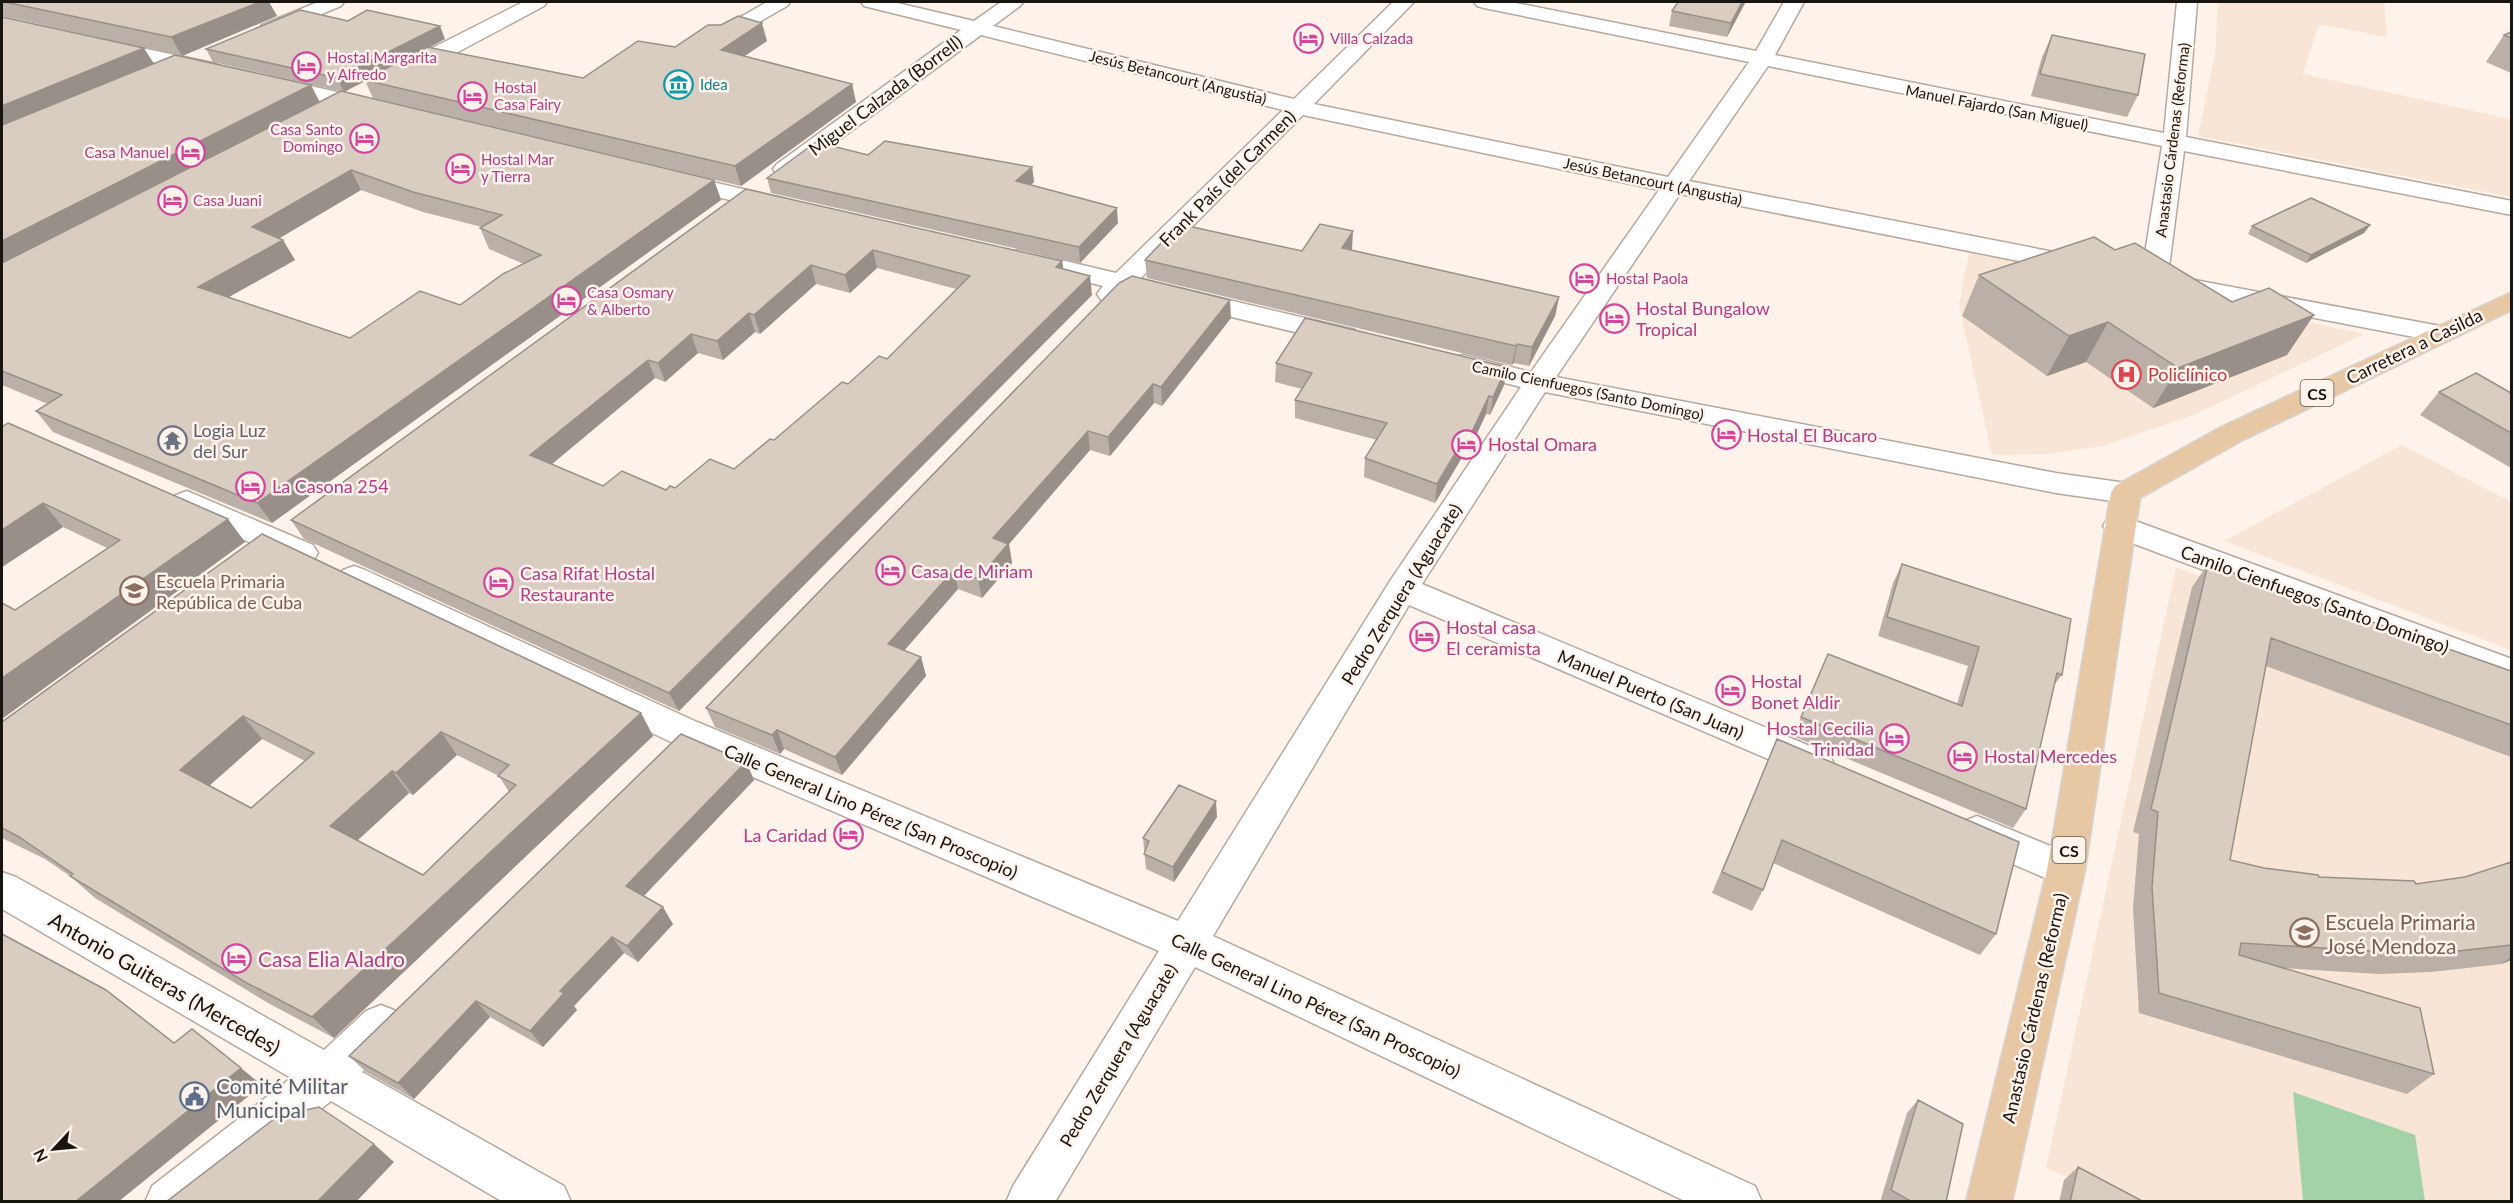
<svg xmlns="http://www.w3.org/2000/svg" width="2513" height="1203" font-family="Lato,sans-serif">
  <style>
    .built { fill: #f9e5d5 }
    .green { fill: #a4d2a7 }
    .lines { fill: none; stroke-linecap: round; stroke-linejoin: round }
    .street-casing { stroke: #b5a89e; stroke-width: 3 }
    .primary-casing { stroke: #d5d5d4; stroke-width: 3 }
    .street { fill: #fff; fill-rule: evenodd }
    .primary { fill: #e8c8a4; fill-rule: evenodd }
    .wall { fill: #bbb0a7; fill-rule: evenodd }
    .shaded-wall { fill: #989088 }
    .building { fill: #d9cdc2; stroke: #989088; stroke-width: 1.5; fill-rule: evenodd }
    .labels { text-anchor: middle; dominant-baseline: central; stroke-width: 5; stroke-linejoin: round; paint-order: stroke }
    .far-hotel-label { font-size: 15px; fill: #b23c85; stroke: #fef3eb; text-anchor: start }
    .far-street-label { font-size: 15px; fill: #181410; stroke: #fef3eb }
    .far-culture-label { font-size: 15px; fill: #0d838f; stroke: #fef3eb; text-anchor: start }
    .shield { fill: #fef3eb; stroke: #5d5752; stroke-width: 1.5 }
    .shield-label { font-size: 16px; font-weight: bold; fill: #181410 }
    .street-label { font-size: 18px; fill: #181410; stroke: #fef3eb }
    .hotel-label { font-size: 18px; fill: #b23c85; stroke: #fef3eb; text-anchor: start }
    .health-label { font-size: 18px; fill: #be3a42; stroke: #fef3eb; text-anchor: start }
    .worship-label { font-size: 18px; fill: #5b616d; stroke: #fef3eb; text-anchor: start }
    .education-label { font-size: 18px; fill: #785e54; stroke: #fef3eb; text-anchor: start }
    .near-education-label { font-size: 21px; fill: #785e54; stroke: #fef3eb; text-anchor: start }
    .near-hotel-label { font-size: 21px; fill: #b23c85; stroke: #fef3eb; text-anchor: start }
    .near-street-label { font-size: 21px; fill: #181410; stroke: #fef3eb }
    .near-service-label { font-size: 21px; fill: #4e5e75; stroke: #fef3eb; text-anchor: start }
  </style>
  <rect width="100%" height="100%" fill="#fef3eb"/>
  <path class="built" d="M2218 2H2384L2387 37 2319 24 2303 74 2511 119V197L2198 136 2215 55Z
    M1970 248 2364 334 2196 414 2103 446 2045 454 1992 455 1959 305Z
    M2402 445 2511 502V650L2224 541Z
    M2176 567 2511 698V1201H2125L2046 1168Z"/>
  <path class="green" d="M2293 1092 2415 1135 2425 1201H2303Z"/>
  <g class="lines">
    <defs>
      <path id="street" d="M318 2H344L341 6 276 33H262L259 29 262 25Z
        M523 2H547L544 6 413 76 405 77 397 76 394 71 397 66Z
        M767 2H790L787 6 726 41 719 43 712 41 709 37 712 33Z
        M861 2H893L974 21 1001 2H1023L1020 6 993 26 1294 99 1393 2H1414L1314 104 1668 177 1749 62 1484 8 1477 6 1474 2H1511L1756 51 1784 2H1804L1775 55 2164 133 2177 2H2197L2186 137 2512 201V215L2184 151 2168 275 2440 326 2450 328 2454 334 2450 340 2440 342 2169 290 2159 286 2145 284 2141 279 2162 146 1768 66 1689 181 2080 257 2089 260 2093 265 2089 270 2080 273 1680 194 1556 377 2056 473 2126 483 2137 486 2141 493 2137 500 2126 503 2056 493 1545 392 1422 584 1829 754 1834 764 1829 774 1816 779 1803 774 1409 605 1213 936 1755 1186 1762 1202H1687L1195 967 1055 1202H1006L1013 1186 1159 951 671 742 343 586 338 578 343 570 354 566 365 570 697 722 1178 921 1390 581 1521 387 1453 370 1449 364 1453 358 1463 355 1531 372 1659 190 1303 115 1140 279 1355 330 1359 336 1355 342 1345 344 1127 292C1118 300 1113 303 1101 300L1097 294 1103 286 1010 263 1006 258 1010 253 1019 250 1116 273 1283 110 981 35 793 174 785 176 777 174 773 169 777 164 961 30 864 6Z
        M104 40 217 64 220 69 217 74 209 75 97 50 94 46 97 42Z
        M271 77 381 102 384 107 381 112 373 114 263 88 260 83 263 78Z
        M674 173 790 200 793 205 790 210 781 212 666 185 662 180 666 175Z
        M187 491 313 545 318 553 313 561 302 564 291 561 176 509 172 502 176 495Z
        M2119 515 2512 659V686L2108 534 2103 526 2108 518Z
        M1977 816 2080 858 2085 870 2080 882 2066 887 1964 843 1958 832 1964 821Z
        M2 872 16 877 324 1050 366 1011 381 1005 396 1011 402 1025 396 1039 362 1072 564 1186 571 1202H503L331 1101 205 1202H145L152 1186 291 1078 2 909Z"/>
      <path id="primary" d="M2512 292V310L2241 441 2140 498 2085 870 2012 1202H1966L2047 870 2111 493 2115 486 2221 427Z"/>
    </defs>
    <use href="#street" class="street-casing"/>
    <use href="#primary" class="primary-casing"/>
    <use href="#street" class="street"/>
    <use href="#primary" class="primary"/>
  </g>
  <path class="wall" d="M2 2H269L277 16 182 56 2 16Z
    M1745 3 1727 37 1669 26 1672 11Z
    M2 17 154 63 311 85 320 102 714 180 721 200 272 523 53 432 36 411 48 404 2 385ZM361 190 423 212 482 227 480 228 489 249 524 264 460 305 350 338 229 297 295 260 280 238Z
    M348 21 445 39 429 48 583 78 675 47 767 41 745 56 852 84 856 102 741 186 373 98 365 81 344 92 213 62 206 49Z
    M2511 32V73L2486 62 2504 35Z
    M2052 35 2138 95 2127 117 2031 96 2042 57Z
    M868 155 1032 167 1034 182 1030 185 1118 223 1080 263 771 193 767 178Z
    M746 189 1062 261 1063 269 1092 295 679 711 304 539 291 520ZM877 268 956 289 887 359 848 384 774 440 734 469 675 488 666 490 603 486 552 464 655 378 665 382 698 353 723 360 755 332 760 334 816 284 850 293Z
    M2370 225 2364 233 2306 263 2248 234 2252 226Z
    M1351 250 1559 297 1555 316 1529 366 1514 363 1512 365 1147 278 1145 260 1302 251Z
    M1979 275 2287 355 2153 408 2086 362 2047 376 1962 316Z
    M1231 318 1162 406 1154 403 1110 456 1090 450 1009 544 1012 563 982 598 958 589 904 651 921 657 926 676 842 775 784 749 780 754 715 727 706 708Z
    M1276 363 1507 367 1504 385 1490 415 1486 414 1467 455 1464 454 1435 503 1364 477 1365 458 1377 440 1295 418V400L1302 389 1275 382Z
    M2439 392 2511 393V468L2420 415Z
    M2 427 245 542 15 610 107 548 63 527 2 567Z
    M262 534 641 713 653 736 334 1038 268 1003 95 898 70 876 45 859 2 838V722ZM262 739 305 761 251 808 209 786ZM457 755 499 776 509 792 423 875 357 841 409 793 413 795Z
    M1902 564 2062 675 2054 685 2026 809 2013 828 1793 736 1828 654 1957 704 1968 666 1878 636 1893 583Z
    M2208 564 2511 671V757L2266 666 2230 860 2264 868 2319 877 2416 884 2465 877 2511 862V960L2502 964 2431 972 2379 974 2282 968 2434 1074 2407 1094 2139 1013 2133 908 2139 834 2133 832 2192 587Z
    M1777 739 1996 934 1980 955 1773 863 1763 890 1752 911 1712 893Z
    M746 762 754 780 644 896 673 924 638 962 624 953 574 1006 577 1010 543 1047 490 1017 414 1099 366 1072 349 1056Z
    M1217 817 1174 882 1146 869 1143 838Z
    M1918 1100 1946 1202H1880L1907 1113Z
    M2078 1167 2144 1202H2059L2064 1180Z"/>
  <path class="shaded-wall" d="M260 2H269L277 16 182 56 171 37Z
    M1742 2H1745V3L1727 37 1731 23Z
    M762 23 767 41 726 68 721 50Z
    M440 26 445 39 366 80H364L365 81 344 92 337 78Z
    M144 48 156 67 2 131V106Z
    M852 84 856 102 741 186 735 166Z
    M311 85 320 104 2 269V241Z
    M1032 167 1034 182 1019 197 1016 181Z
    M351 170 361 190 264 247 252 227Z
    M714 180 721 200 272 523 257 503Z
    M1117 208 1118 223 1080 263 1079 247Z
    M2370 225 2364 233 2306 263 2311 255Z
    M1353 231 1352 250 1342 248Z
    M283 240 295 260 211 307 198 287Z
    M873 250 877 268 850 293 845 275Z
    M1062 261 1065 279 1056 267Z
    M811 265 816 284 760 334 754 315Z
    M1090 276 1092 295 679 711 669 693Z
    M1559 297 1555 316 1529 366 1532 347Z
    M1230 300 1231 318 1162 406 1161 387Z
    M749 313 755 332 723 360 717 341Z
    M2314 315 2287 355 2153 408 2178 368Z
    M2108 322 2086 362 2047 376 2069 336Z
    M691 334 698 353 665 382 658 363Z
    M1517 344 1514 363 1512 365 1516 346Z
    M648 360 655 378 540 474 530 455Z
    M1507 367 1504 385 1490 415 1493 397Z
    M1153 384 1154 403 1110 456 1108 437Z
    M1489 396 1486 414 1467 455 1470 436Z
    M1088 431 1090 450 1009 544 1012 563 982 598 978 579 993 538Z
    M1466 435 1464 454 1435 503 1437 484Z
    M43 503 63 527 2 567V530Z
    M228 519 245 542 2 719V678Z
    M954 570 958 589 893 663 888 644Z
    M921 657 926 676 842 775 835 757Z
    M641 713 653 736 334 1038 312 1017Z
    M243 716 262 739 202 792 180 770Z
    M777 730 784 749 780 754 772 735Z
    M441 732 457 755 413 795 396 773Z
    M746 762 754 780 637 903 626 886Z
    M392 771 409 793 349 848 330 826Z
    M1216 801 1217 817 1174 882 1173 867Z
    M663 907 673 924 638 962 627 946Z
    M612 937 624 953 574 1006 577 1010 543 1047 530 1031 560 991Z
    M2511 957V960L2502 964Z
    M476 1001 490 1017 414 1099 398 1083Z
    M241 1068 262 1085 118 1202H75Z
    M374 1144 394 1162 356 1202H317Z"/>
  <path class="building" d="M5 2H260L171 37Z
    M1678 2H1742L1731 23 1672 11Z
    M300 10 348 21 367 10 440 26 337 78 206 49Z
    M738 16 762 23 721 50 852 84 735 166 364 80 427 47 583 78 638 41 675 47 708 25H721Z
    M2 17 144 48 2 106Z
    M2511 32V38L2504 35Z
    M2052 35 2145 54 2138 95 2040 74Z
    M175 55 311 85 2 241V125Z
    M341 91 714 180 257 503 36 411 62 395 2 371V263ZM351 170 413 192 502 215 480 228 541 255 503 274 460 305 420 291 350 338 198 287 283 240 252 227Z
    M885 141 1032 167 1016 181 1117 208 1079 247 767 178 816 142 868 155Z
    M746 189 1062 261 1056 267 1090 276 669 693 291 520ZM873 250 970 276 887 359 879 356 848 384 842 382 774 440 770 439 734 469 710 459 675 488 670 486 666 490 622 471 603 486 530 455 648 360 658 363 691 334 717 341 749 313 754 315 811 265 845 275Z
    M2311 198 2370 225 2311 255 2252 226Z
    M1179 224 1302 251 1320 224 1353 231 1342 248 1559 297 1532 347 1517 344 1516 346 1145 260Z
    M2094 237 2115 250 2135 243 2232 302 2269 288 2314 315 2178 368 2108 322 2069 336 1979 275Z
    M1132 276 1230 300 1161 387 1153 384 1108 437 1088 431 993 538 1008 544 978 579 954 570 888 644 921 657 835 757 777 730 772 735 706 708 1119 283Z
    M1305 318 1507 367 1493 397 1489 396 1470 436 1466 435 1437 484 1365 458 1387 423 1295 400 1312 373 1276 363Z
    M2476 373 2511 393V433L2439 392Z
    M8 423 228 519 2 678V603L15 610 120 540 43 503 2 530V427Z
    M262 534 641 713 312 1017 245 982 70 876 73 874 19 837 2 828V722ZM243 716 314 753 251 808 180 770ZM441 732 509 765 498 776 516 785 423 875 330 826 392 771 396 773Z
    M1902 564 2071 619 2062 675 2057 673 2026 809 1801 717 1828 654 1962 706 1979 647 1887 617Z
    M2208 564 2511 671V725L2271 638 2230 860 2264 868 2318 875 2319 877 2414 881 2416 884 2465 877 2511 862V945L2458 951 2404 953 2241 943 2239 955 2420 1008 2434 1074 2159 993 2152 887 2158 812 2151 809Z
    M681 734 746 762 626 886 663 907 627 946 612 937 560 991 564 993 530 1031 476 1001 398 1083 349 1056Z
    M1777 739 2019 842 1996 934 1782 840 1763 890 1722 872Z
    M1179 785 1216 801 1173 867 1144 854 1149 841 1143 838Z
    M2 934 106 990 174 1043 192 1029 241 1068 75 1202H2Z
    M1918 1100 1963 1124 1946 1202H1912L1891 1190Z
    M319 1107 374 1144 317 1202H166L278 1116Z
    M2078 1167 2144 1202H2070Z"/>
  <defs>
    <symbol id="hotel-ring" viewBox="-11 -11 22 22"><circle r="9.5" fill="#fef3eb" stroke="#d1479c" stroke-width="1.5"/><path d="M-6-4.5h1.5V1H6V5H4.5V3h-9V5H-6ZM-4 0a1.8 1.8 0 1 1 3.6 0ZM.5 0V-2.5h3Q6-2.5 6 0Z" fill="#d1479c"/></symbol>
    <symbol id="museum-ring" viewBox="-11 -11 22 22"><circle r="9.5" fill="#fef3eb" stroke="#0f9aa8" stroke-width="1.5"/><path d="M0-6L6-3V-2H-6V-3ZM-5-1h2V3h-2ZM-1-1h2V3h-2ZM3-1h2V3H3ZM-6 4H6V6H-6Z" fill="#0f9aa8"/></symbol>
    <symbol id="hospital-ring" viewBox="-11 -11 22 22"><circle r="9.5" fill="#fef3eb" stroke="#e0444e" stroke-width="1.5"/><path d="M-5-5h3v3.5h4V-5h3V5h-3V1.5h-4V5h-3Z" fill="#e0444e"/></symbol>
    <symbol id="temple-ring" viewBox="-11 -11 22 22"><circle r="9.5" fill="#fef3eb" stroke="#6b7280" stroke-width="1.5"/><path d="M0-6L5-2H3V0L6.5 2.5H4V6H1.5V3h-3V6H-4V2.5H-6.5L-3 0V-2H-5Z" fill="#6b7280"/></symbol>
    <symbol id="school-ring" viewBox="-11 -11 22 22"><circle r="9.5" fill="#fef3eb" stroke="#8d6e63" stroke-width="1.5"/><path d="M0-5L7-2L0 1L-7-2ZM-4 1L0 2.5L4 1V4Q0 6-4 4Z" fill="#8d6e63"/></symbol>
    <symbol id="civic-ring" viewBox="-11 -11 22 22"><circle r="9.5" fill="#fef3eb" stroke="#5c6f8a" stroke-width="1.5"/><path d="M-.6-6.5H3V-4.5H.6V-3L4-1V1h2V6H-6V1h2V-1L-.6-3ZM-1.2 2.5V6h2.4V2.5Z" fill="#5c6f8a"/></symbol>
  </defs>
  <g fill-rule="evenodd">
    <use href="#hotel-ring" x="1292" y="22" width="33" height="33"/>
    <use href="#hotel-ring" x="290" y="50" width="33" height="33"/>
    <use href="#museum-ring" x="662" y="68" width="33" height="33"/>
    <use href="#hotel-ring" x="456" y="80" width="33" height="33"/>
    <use href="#hotel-ring" x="348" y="122" width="33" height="33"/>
    <use href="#hotel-ring" x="174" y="136" width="33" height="33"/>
    <use href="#hotel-ring" x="444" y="152" width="33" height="33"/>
    <use href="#hotel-ring" x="156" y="184" width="33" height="33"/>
    <use href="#hotel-ring" x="1568" y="262" width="33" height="33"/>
    <use href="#hotel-ring" x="550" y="284" width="33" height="33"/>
    <use href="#hotel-ring" x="1598" y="302" width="33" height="33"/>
    <use href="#hospital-ring" x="2110" y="358" width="33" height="33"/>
    <use href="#hotel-ring" x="1710" y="418" width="33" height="33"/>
    <use href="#temple-ring" x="156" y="424" width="33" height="33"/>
    <use href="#hotel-ring" x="1450" y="428" width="33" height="33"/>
    <use href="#hotel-ring" x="234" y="470" width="33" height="33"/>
    <use href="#hotel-ring" x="874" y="554" width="33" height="33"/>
    <use href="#hotel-ring" x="482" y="566" width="33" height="33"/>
    <use href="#school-ring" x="118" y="574" width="33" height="33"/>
    <use href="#hotel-ring" x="1408" y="620" width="33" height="33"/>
    <use href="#hotel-ring" x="1714" y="674" width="33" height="33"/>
    <use href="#hotel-ring" x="1878" y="722" width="33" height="33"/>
    <use href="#hotel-ring" x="1946" y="740" width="33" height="33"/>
    <use href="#hotel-ring" x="832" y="818" width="33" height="33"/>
    <use href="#school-ring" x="2288" y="916" width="33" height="33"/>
    <use href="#hotel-ring" x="220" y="942" width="33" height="33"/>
    <use href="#civic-ring" x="178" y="1080" width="33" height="33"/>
  </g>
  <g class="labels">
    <g class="far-hotel-label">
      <text x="1330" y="38">Villa Calzada</text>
      <text x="327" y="57">Hostal Margarita<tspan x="327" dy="17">y Alfredo</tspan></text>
      <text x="494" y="87">Hostal<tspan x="494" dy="17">Casa Fairy</tspan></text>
      <text x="343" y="129" text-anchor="end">Casa Santo<tspan x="343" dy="17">Domingo</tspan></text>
      <text x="169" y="152" text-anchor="end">Casa Manuel</text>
      <text x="481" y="159">Hostal Mar<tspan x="481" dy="17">y Tierra</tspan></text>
      <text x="193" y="200">Casa Juani</text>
      <text x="1606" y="278">Hostal Paola</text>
      <text x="587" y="292">Casa Osmary<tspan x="587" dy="17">&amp; Alberto</tspan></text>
    </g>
    <g class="far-street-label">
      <text transform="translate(1178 77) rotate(14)">Jesús Betancourt (Angustia)</text>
      <text transform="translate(1997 107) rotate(11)">Manuel Fajardo (San Miguel)</text>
      <text transform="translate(2172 140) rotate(-83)">Anastasio Cárdenas (Reforma)</text>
      <text transform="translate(1653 181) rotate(12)">Jesús Betancourt (Angustia)</text>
      <text transform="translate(1588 390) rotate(12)">Camilo Cienfuegos (Santo Domingo)</text>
    </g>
    <g class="far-culture-label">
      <text x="700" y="84">Idea</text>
    </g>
    <g class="shield">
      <rect x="2300.5" y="380" width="33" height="26" rx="4.5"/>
      <rect x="2052.5" y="837" width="33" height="26" rx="4.5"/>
    </g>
    <g class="shield-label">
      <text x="2317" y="393">CS</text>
      <text x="2069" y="850">CS</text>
    </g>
    <g class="street-label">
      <text transform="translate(885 95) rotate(-37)">Miguel Calzada (Borrell)</text>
      <text transform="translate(1227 178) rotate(-45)">Frank País (del Carmen)</text>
      <text transform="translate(2414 346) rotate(-26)">Carretera a Casilda</text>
      <text transform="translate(1401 594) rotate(-58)">Pedro Zerquera (Aguacate)</text>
      <text transform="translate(2315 599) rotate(20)">Camilo Cienfuegos (Santo Domingo)</text>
      <text transform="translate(1651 694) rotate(23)">Manuel Puerto (San Juan)</text>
      <text transform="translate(871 811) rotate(23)">Calle General Lino Pérez (San Proscopio)</text>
      <text transform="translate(1316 1005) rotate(25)">Calle General Lino Pérez (San Proscopio)</text>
      <text transform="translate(2034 1008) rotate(-77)">Anastasio Cárdenas (Reforma)</text>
      <text transform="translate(1118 1055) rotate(-59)">Pedro Zerquera (Aguacate)</text>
    </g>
    <g class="hotel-label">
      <text x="1636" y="308">Hostal Bungalow<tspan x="1636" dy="21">Tropical</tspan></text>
      <text x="1747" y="435">Hostal El Bucaro</text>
      <text x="1488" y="444">Hostal Omara</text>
      <text x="272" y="486">La Casona 254</text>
      <text x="911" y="571">Casa de Miriam</text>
      <text x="520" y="573">Casa Rifat Hostal<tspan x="520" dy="21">Restaurante</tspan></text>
      <text x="1446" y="627">Hostal casa<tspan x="1446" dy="21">El ceramista</tspan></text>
      <text x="1751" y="681">Hostal<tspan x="1751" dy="21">Bonet Aldir</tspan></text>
      <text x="1874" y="728" text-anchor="end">Hostal Cecilia<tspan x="1874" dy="21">Trinidad</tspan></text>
      <text x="1984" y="756">Hostal Mercedes</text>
      <text x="827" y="835" text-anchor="end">La Caridad</text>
    </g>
    <g class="health-label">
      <text x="2148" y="374">Policlínico</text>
    </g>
    <g class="worship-label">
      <text x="193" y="430">Logia Luz<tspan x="193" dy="21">del Sur</tspan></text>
    </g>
    <g class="education-label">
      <text x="156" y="581">Escuela Primaria<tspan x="156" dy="21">República de Cuba</tspan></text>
    </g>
    <g class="near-education-label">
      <text x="2325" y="921">Escuela Primaria<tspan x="2325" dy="24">José Mendoza</tspan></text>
    </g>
    <g class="near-hotel-label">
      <text x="258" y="958">Casa Elia Aladro</text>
    </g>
    <g class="near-street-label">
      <text transform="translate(165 983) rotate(30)">Antonio Guiteras (Mercedes)</text>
    </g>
    <g class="near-service-label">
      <text x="216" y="1085">Comité Militar<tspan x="216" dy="24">Municipal</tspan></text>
    </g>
  </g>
  <rect width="2513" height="1203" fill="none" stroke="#181410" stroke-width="6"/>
  <g transform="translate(54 1149) rotate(244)" stroke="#fef3eb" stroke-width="4.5" paint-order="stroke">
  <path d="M0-4.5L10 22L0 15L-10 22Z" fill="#181410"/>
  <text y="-9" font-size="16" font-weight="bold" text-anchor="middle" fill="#181410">N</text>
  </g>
</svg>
